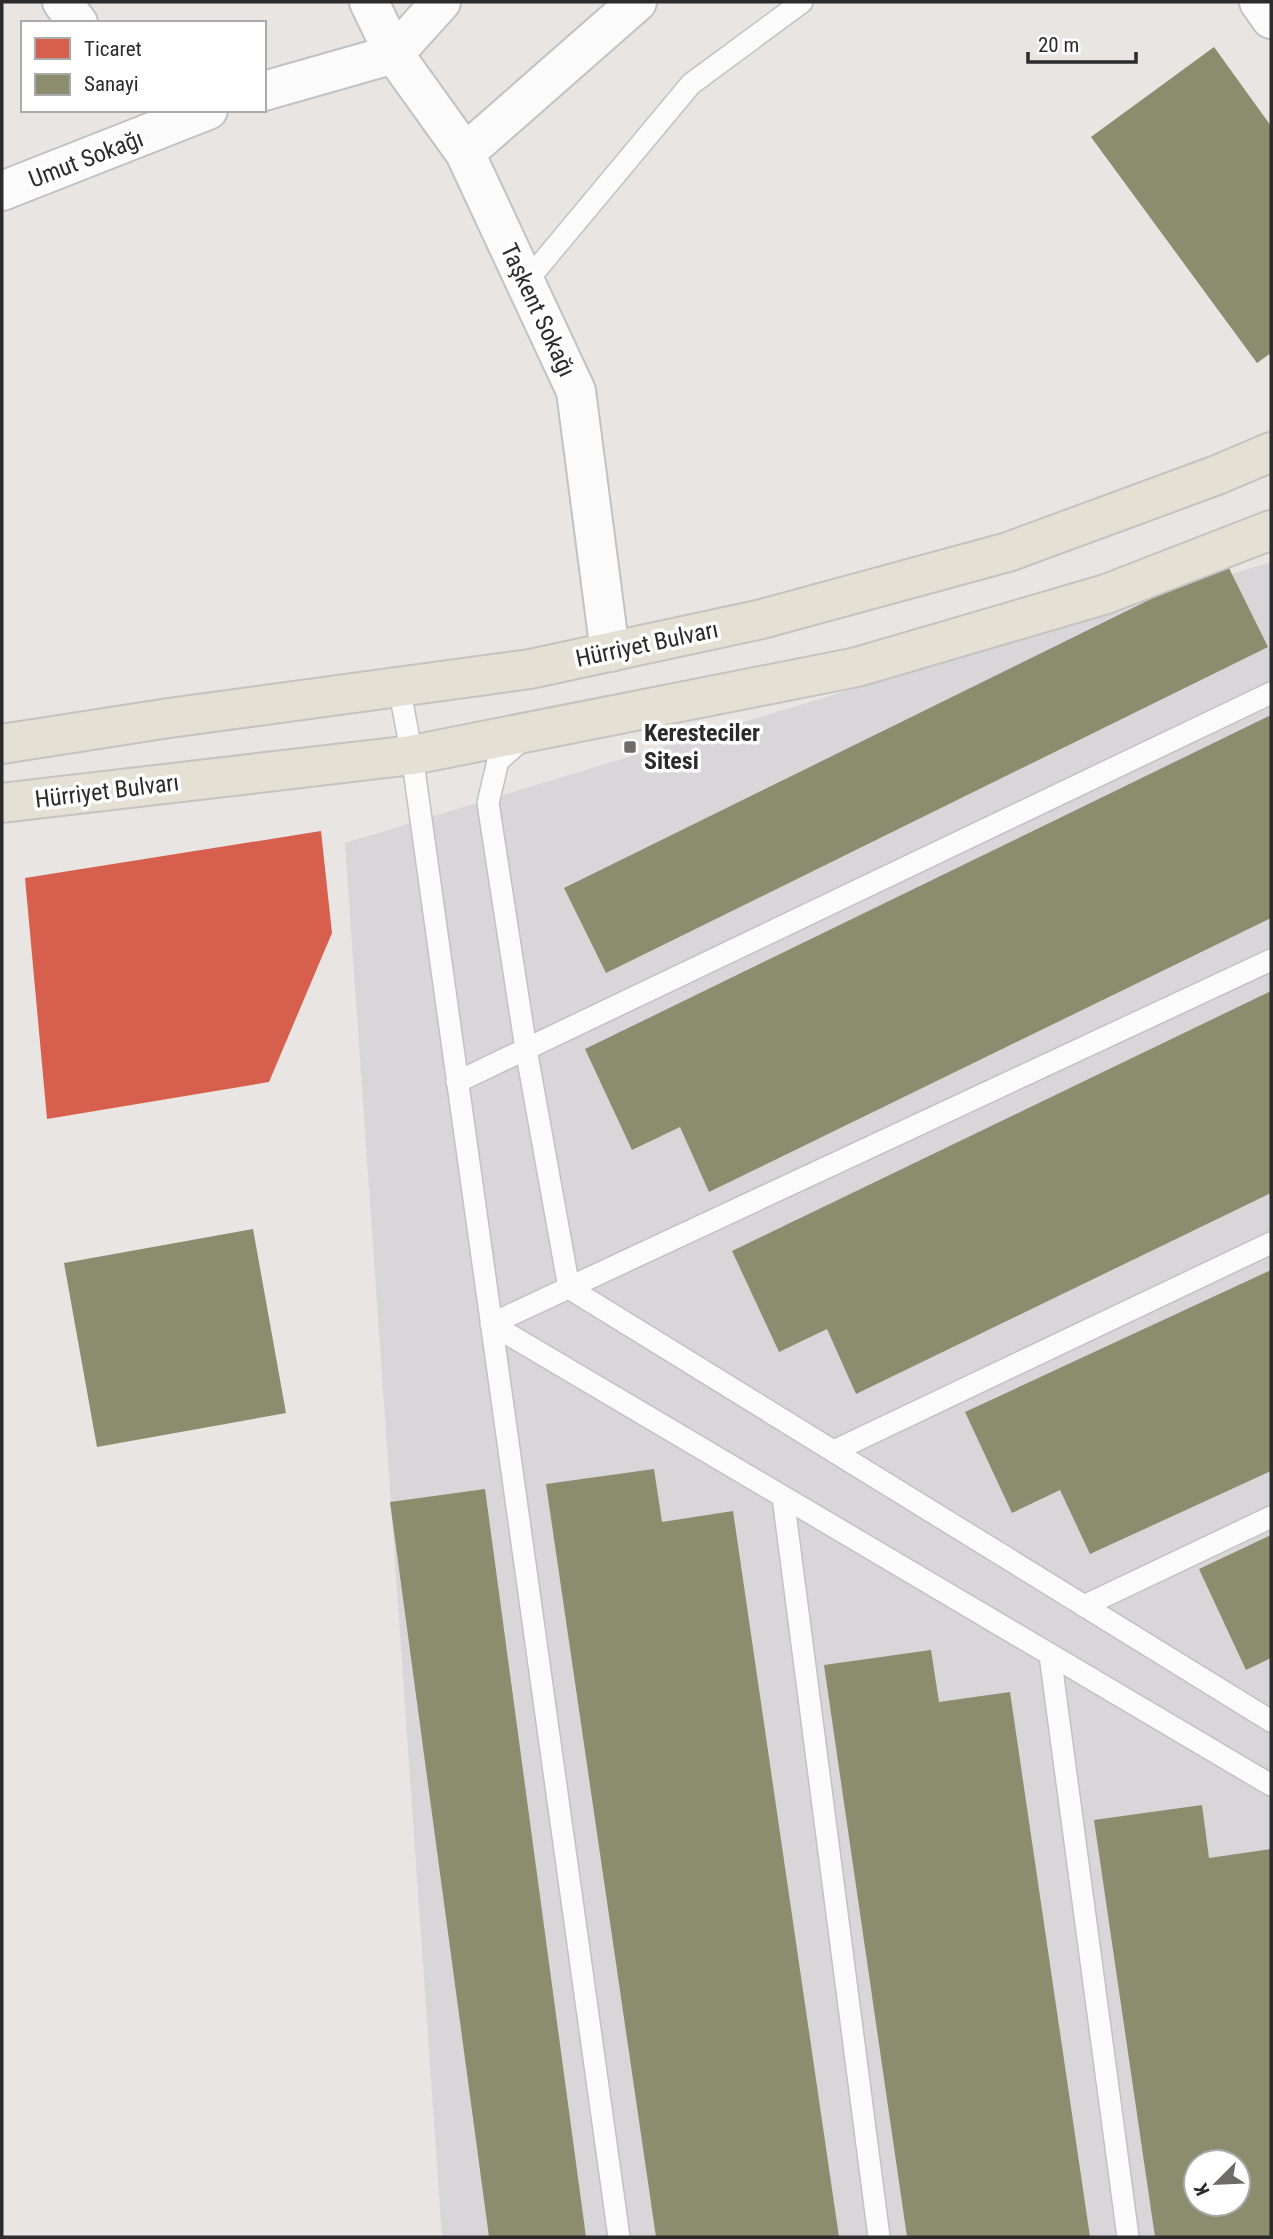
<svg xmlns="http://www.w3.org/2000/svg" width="1273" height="2239" font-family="'Roboto Condensed',sans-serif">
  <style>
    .industrial { fill: #d8d6d9; fill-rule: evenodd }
    .shops { fill: #d6604d }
    .industry { fill: #8c8c6e; fill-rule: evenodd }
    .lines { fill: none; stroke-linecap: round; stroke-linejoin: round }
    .lane-casing { stroke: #c2c2c2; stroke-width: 24 }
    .street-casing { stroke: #c2c2c2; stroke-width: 42 }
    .primary-casing { stroke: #c5c3c2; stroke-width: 42 }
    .lane { stroke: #fcfbfb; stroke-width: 21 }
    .street { stroke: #fcfbfb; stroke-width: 38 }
    .primary { stroke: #e5e0d4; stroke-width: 38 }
    .poi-dot { fill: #6d6c6b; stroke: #fff; stroke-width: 2.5 }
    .labels { text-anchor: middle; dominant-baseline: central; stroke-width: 7; stroke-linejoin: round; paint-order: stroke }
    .street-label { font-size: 24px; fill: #2b2b2b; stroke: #fff }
    .poi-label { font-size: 24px; font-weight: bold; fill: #2b2b2b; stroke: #fff; text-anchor: start }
  </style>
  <rect width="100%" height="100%" fill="#e8e5e2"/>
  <path class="industrial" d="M1271 562V2237H442L345 843ZM1196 2162H1238V2204H1196Z"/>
  <path class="shops" d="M321 831 332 933 269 1082 47 1119 25 878Z"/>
  <path class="industry" d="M1214 47 1271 126V353L1257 363 1091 137Z
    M1226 562 1268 647 606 973 564 888Z
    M1271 715V918L709 1192 680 1127 632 1150 585 1049Z
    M1271 991V1193L856 1394 827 1329 779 1352 732 1251Z
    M253 1229 286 1413 97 1447 64 1263Z
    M1271 1270V1471L1090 1554 1060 1490 1012 1513 965 1412Z
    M654 1469 662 1522 733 1511 839 2237H656L546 1484Z
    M485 1489 586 2237H489L390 1502Z
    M1271 1535V1658L1246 1670 1199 1569Z
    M931 1650 939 1702 1010 1692 1090 2237H907L824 1665Z
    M1202 1805 1209 1858 1271 1849V2237H1155L1094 1820ZM1196 2162H1238V2204H1196Z"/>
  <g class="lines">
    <defs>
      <path id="lane" d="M526 282 691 84 802 2
        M399 687 412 755 619 2237
        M524 738 498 761 488 803 526 1049 569 1288 1271 1721
        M457 1082 1271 693
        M491 1324 1271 1785
        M491 1324 1271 960
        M834 1451 1271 1243
        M783 1497 879 2237
        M1084 1606 1271 1517
        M1050 1655 1128 2237"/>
      <path id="street" d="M62 2 78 23
        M369 2 394 54 465 153 576 391 610 652
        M1259 2 1271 19
        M264 91 394 54 441 2
        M465 153 637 2
        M2 191 208 110"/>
      <path id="primary" d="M2 744 169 718 530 669 762 619 1008 552 1217 475 1271 452
        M2 803 412 755 857 667 1106 594 1271 530"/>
    </defs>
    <use href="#lane" class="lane-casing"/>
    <use href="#street" class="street-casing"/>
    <use href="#primary" class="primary-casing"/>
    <use href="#lane" class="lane"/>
    <use href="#street" class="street"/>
    <use href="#primary" class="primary"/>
  </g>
  <rect class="poi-dot" x="623" y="740" width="14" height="14" rx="3.5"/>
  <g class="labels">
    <g class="street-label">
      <text transform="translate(86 159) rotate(-21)">Umut Sokağı</text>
      <text transform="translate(538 310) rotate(65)">Taşkent Sokağı</text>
      <text transform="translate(647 644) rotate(-12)">Hürriyet Bulvarı</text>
      <text transform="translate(107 791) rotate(-7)">Hürriyet Bulvarı</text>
    </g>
    <g class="poi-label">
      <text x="644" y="733">Keresteciler<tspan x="644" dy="28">Sitesi</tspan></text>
    </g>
  </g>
  <rect width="1273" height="2239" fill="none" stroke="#2b2b2b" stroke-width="7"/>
  <rect x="21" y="21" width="245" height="91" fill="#ffffff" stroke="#aaaaaa" stroke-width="2"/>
  <rect x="35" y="38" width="35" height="21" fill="#d6604d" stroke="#aaaaaa" stroke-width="2"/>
  <text x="84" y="56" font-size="21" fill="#2b2b2b">Ticaret</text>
  <rect x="35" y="74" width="35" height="21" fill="#8c8c6e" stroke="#aaaaaa" stroke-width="2"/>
  <text x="84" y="91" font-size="21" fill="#2b2b2b">Sanayi</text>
  <g transform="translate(1217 2183) rotate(246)"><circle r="33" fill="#ffffff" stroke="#aaaaaa" stroke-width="2"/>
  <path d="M0-5L12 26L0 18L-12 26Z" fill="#6d6c6b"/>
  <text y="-10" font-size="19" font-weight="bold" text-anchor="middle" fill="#2b2b2b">K</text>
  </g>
  <path d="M1028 52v10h108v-10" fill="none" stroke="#2b2b2b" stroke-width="3.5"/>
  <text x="1038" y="52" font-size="21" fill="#2b2b2b" stroke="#ffffff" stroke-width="5" paint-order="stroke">20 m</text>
</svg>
